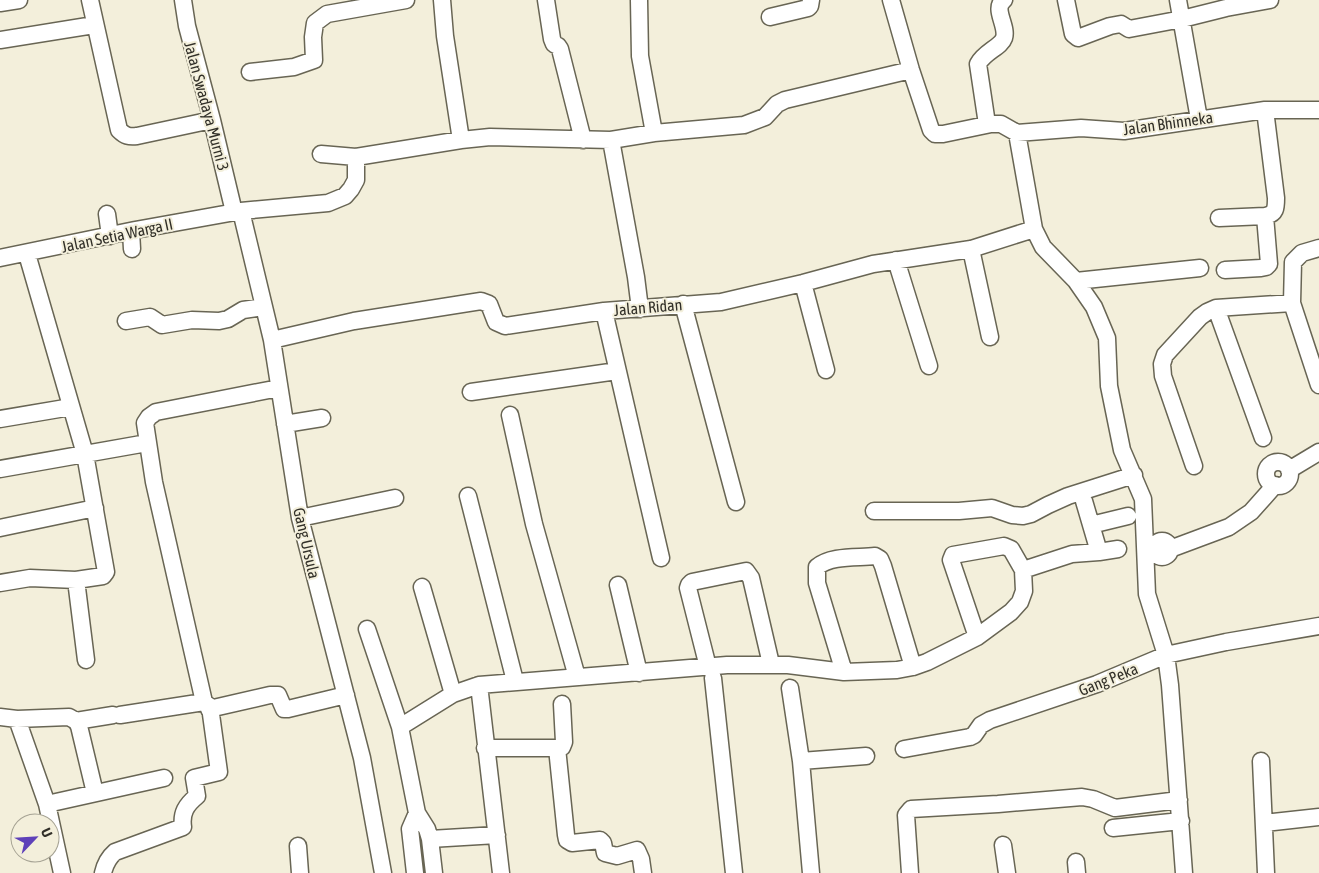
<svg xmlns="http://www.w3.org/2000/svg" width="1319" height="873" font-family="'Asap Condensed',sans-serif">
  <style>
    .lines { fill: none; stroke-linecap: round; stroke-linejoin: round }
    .minor-casing { stroke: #686554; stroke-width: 19 }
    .minor { stroke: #fff; stroke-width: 16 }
    .labels { text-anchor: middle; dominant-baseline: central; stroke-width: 4; stroke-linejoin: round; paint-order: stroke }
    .street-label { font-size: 16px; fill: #312f28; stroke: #f3efdb }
  </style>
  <rect width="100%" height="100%" fill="#f3efdb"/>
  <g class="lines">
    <defs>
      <path id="minor" d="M90 0 119 130C125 136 129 137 137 136L212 120
        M183 0 187 26 212 120 234 212
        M442 0 445 36 461 140
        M546 0 552 39 554 44 558 46 560 49 583 140
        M639 0 640 56 654 133
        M891 0 911 70 931 130 935 134H943L991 124H1001L1017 133 1034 229 1043 247 1076 281 1094 307 1107 338 1109 386 1122 450 1143 499 1147 594 1166 655 1170 685 1184 873
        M1066 0 1073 34 1078 38 1110 26 1121 24 1129 29 1182 19 1226 8 1270 0
        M1178 0 1199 119
        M0 3 19 0
        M770 17 808 8 810 6 811 0
        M0 40 94 25
        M250 72 294 67 314 60 313 37 315 23 327 14 406 0
        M987 124 978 64C984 52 1001 47 1004 38 1008 26 992 8 1004 0
        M1017 133 1081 128 1124 131 1265 110H1319
        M611 140 636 277 640 309
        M321 154 356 157
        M241 211 272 340 300 518 362 758 383 873
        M107 214 110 236
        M1219 218 1265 216C1276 214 1276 208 1276 198L1265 110
        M131 231 132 249
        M1319 248 1302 253 1293 262 1292 303 1319 385
        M971 249 990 337
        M0 258 135 230 241 211 328 203 345 196 351 189 356 180V157L461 140 490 137 611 140 654 133 744 125 765 117 777 104 785 100 911 70
        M896 260 929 366
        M1225 270 1261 268 1266 267 1269 264 1265 216
        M1076 281 1200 268
        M803 283 826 370
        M683 304 736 502
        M1216 308 1263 438
        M604 311 661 558
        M126 321 150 317 162 325 192 320 219 321 228 319 243 310 264 307
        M272 340 354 321 481 301 489 304 496 322 505 326 604 311 721 302 803 283 873 264 971 249 1034 229
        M471 392 617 371
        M510 415 534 524 577 677
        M0 419 71 407
        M285 424 322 418
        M1266 474a12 12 0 1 1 24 0a12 12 0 1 1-24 0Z
        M1194 466 1163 376 1162 364 1165 355 1200 317 1207 312 1216 308 1292 303
        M0 469 147 443
        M1289 470 1319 452
        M468 496 515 681
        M1084 501 1099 552
        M874 511H959L992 508 1012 515 1023 516 1031 514 1048 505 1068 496 1134 475
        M300 518 395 498
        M1091 525 1128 516
        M0 528 95 508
        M1154 549a8 8 0 1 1 16 0a8 8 0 1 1-16 0Z
        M1170 549 1229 527 1251 512 1275 485
        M76 580 86 660
        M0 583 30 578 76 580 103 576 106 572 85 454 27 254
        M618 585 639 673
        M422 587 453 694
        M367 629 400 727
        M977 637 951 560 953 555 1004 546 1011 549 1023 570
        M708 667 688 588 689 585 692 582 746 571 751 578 771 664
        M844 672 817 583V567C831 555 857 558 875 556L880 559 883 566 913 667
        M713 678 734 873
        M479 685 501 873
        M790 688 801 761 811 873
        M204 702 154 482 145 423 149 417 156 412 279 388
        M209 709 270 695H278L284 709H288L346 695
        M0 717 17 719 69 717 76 721 79 726 95 793
        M17 719 47 804 62 873
        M76 721 113 715
        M485 748H557L566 835 567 840 572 843 600 840 603 843 605 853 617 856 637 850 641 859 643 873
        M557 748 562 747 564 742 562 704
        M904 749 970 737 974 735 981 725 990 720 1097 684 1166 655 1226 642 1319 626
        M801 761 866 756
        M1261 761 1266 873
        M47 804 164 778
        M1264 823 1319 817
        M1113 828 1181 821
        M430 839 497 835
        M1003 845 1007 873
        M298 846 300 873
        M1076 862 1077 873
        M103 873C105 864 108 858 115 852L183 827C181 813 186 805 197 796L194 778 219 772 210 707 204 702 120 715
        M415 873 410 829 417 813
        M434 873 430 839 427 829 417 813 400 727 453 694 479 685 727 665H788L844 672 897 670 913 667 927 662 977 637 1011 612 1020 602 1024 591 1023 570 1072 554 1099 552 1118 549
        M910 873 906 815 911 809 998 804 1082 797 1093 799 1115 808 1179 800"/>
    </defs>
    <use href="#minor" class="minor-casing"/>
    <use href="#minor" class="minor"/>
  </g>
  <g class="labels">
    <g class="street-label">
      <text transform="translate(207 106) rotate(75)">Jalan Swadaya Murni 3</text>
      <text transform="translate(1168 123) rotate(-8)">Jalan Bhinneka</text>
      <text transform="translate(117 235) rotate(-12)">Jalan Setia Warga II</text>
      <text transform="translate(648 307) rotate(-5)">Jalan Ridan</text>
      <text transform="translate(307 543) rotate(77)">Gang Ursula</text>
      <text transform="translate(1108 679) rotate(-22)">Gang Peka</text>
    </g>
  </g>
  <g transform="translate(35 838) rotate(65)"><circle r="24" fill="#f3efdb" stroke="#a5a293"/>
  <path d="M0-4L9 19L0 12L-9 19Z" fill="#5e41b9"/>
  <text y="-8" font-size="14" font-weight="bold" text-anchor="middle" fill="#312f28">U</text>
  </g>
</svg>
